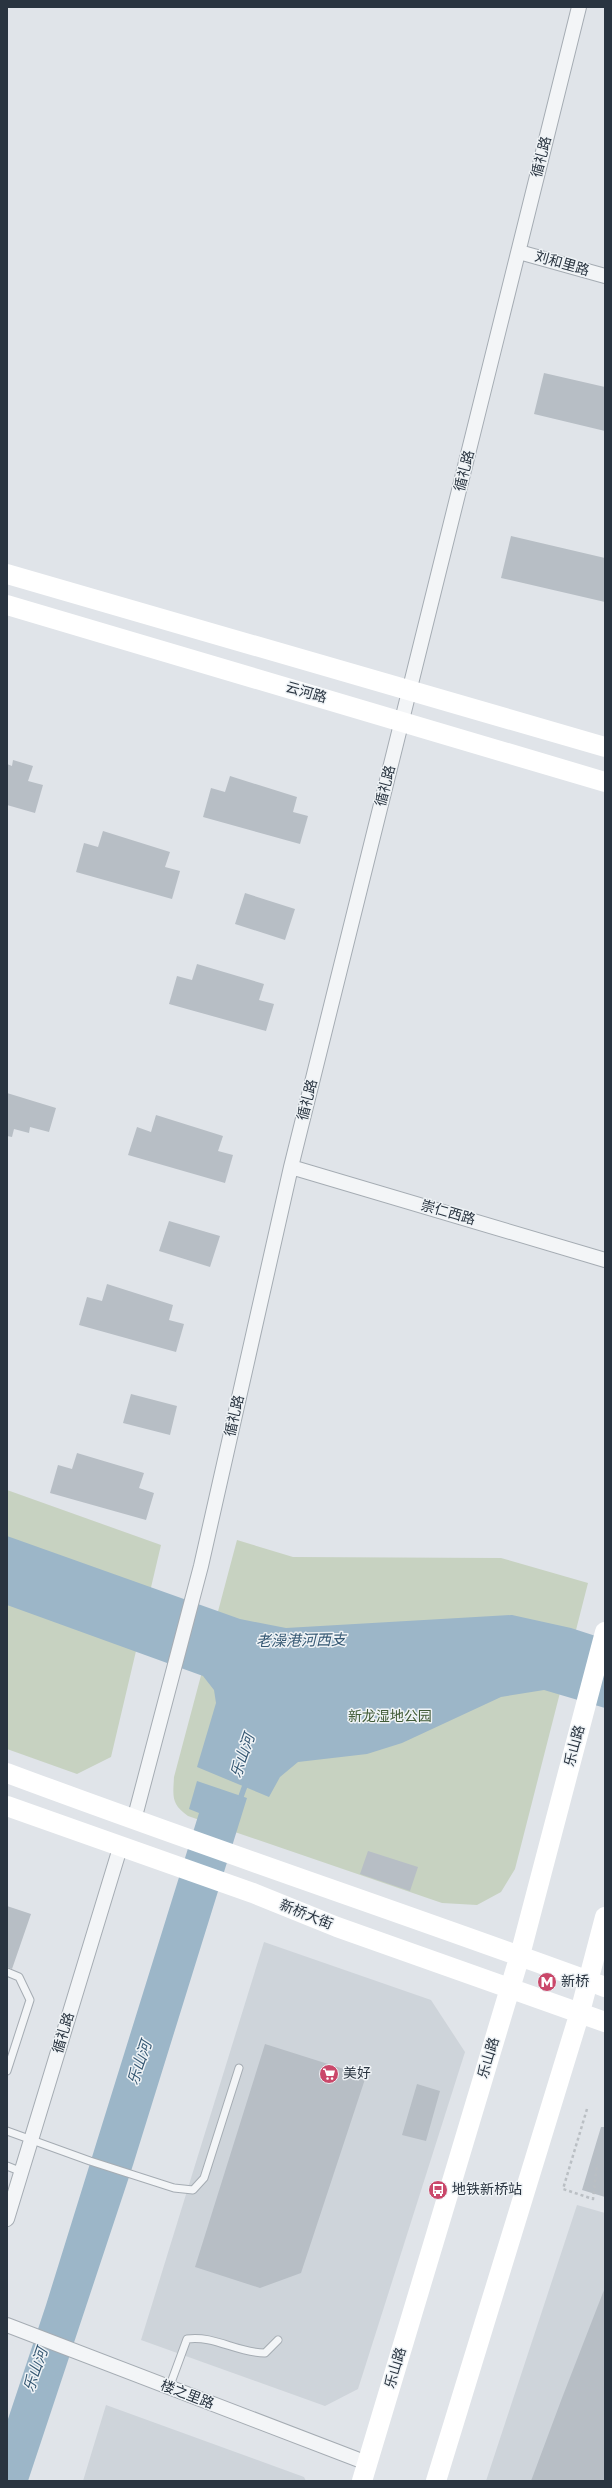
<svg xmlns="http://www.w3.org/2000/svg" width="612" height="2488" font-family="'Alegreya Sans','Noto Sans SC',sans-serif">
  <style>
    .built { fill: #ced4da }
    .green { fill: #c7d2c1 }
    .water { fill: #9cb6c8 }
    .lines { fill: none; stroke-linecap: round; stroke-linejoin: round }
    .stream { stroke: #9cb6c8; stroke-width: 5.5 }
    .building { fill: #b7bec5 }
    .lane-casing { stroke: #a5acb3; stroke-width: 9 }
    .street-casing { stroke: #a5acb3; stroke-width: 16 }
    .path { stroke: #babfc4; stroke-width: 2.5; stroke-dasharray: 3 3; stroke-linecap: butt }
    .lane { stroke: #f3f5f7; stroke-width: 7 }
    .street { stroke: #f3f5f7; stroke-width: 14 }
    .secondary { stroke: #fff; stroke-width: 20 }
    .labels { text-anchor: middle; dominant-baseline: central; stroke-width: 3; stroke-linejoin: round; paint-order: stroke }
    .street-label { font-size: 14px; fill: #293440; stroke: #eff3f6 }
    .park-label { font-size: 14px; fill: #415b37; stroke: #eff3f6 }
    .poi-label { font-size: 14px; fill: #293440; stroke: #eff3f6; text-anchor: start }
    .water-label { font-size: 15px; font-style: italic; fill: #345772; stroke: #eff3f6 }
  </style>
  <rect width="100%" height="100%" fill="#e0e4e9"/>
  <path class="built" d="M264 1942 431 2000 465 2052 358 2389 325 2406 141 2340Z
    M577 2205 605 2213V2481H486Z
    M106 2405 304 2477 306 2481H83Z"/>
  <path class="green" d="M7 1490 161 1545 111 1757 77 1774 7 1749Z
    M237 1540 293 1557 501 1558 588 1583 515 1869 501 1892 477 1905 442 1903 188 1816C171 1804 173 1797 174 1777Z"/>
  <path class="water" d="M7 1536 240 1619 286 1628 512 1615 571 1628 605 1639V1708L544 1690 501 1697 402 1743 367 1754 298 1762 280 1777 269 1797 197 1767 216 1703 214 1690 203 1676 7 1605Z
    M197 1781 247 1798 133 2165 28 2481H7V2422L46 2305 199 1813 189 1809Z"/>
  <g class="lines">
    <path class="stream" d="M239 1802 247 1780"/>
  </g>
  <path class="building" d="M544 373 605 387V431L534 414Z
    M511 536 605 558V602L501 578Z
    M13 760 33 766 28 781 43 785 35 813 7 805V764L12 766Z
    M230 776 297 797 293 812 308 816 300 844 203 817 211 788 225 792Z
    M103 831 170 852 165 867 180 871 172 899 76 872 84 843 98 847Z
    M245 893 295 909 285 940 235 924Z
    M197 964 264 984 259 1000 274 1004 266 1031 169 1004 177 976 192 980Z
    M7 1093 56 1108 49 1132 30 1127 29 1133 14 1129 12 1137 7 1136Z
    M156 1115 223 1136 218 1151 233 1155 225 1183 128 1155 137 1127 151 1132Z
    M169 1221 220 1236 210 1267 159 1251Z
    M107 1284 173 1305 169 1320 184 1324 176 1352 79 1325 87 1297 102 1301Z
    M131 1394 177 1406 170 1435 123 1423Z
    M77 1453 144 1473 139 1488 154 1493 146 1520 50 1493 58 1465 72 1469Z
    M368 1851 418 1867 410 1891 360 1874Z
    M7 1906 31 1914 12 1969 7 1967Z
    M265 2044 366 2076 301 2273 260 2288 195 2267Z
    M417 2084 440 2091 426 2141 402 2135Z
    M601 2127H605V2197L582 2190Z
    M604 2290 605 2481H531L562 2398Z"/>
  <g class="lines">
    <defs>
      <path id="lane" d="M7 1972 19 1977 30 2000 7 2071
        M7 2131 90 2161 174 2188 193 2190 204 2178 239 2068
        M7 2166 22 2172
        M169 2388 187 2339C214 2335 237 2353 265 2353L278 2340"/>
      <path id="street" d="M519 252 605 276
        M291 1167 605 1260
        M134 1820 201 1566 291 1167 579 7
        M7 2219 120 1848
        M7 2325 367 2463"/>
    </defs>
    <use href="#lane" class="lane-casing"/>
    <use href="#street" class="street-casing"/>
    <path class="path" d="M587 2109 563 2189 593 2199 597 2164"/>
    <use href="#lane" class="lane"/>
    <use href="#street" class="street"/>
    <path class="secondary" d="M7 574 605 747
      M7 605 605 782
      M7 1773C205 1847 406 1914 605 1987
      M7 1806 253 1893 337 1927 605 2022
      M362 2481 520 1955 605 1632
      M436 2481 580 2012 605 1917"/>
  </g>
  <defs>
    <symbol id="metro-disc" viewBox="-11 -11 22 22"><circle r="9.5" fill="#ca486a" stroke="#eff3f6"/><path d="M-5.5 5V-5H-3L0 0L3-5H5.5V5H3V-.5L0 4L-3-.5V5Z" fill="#fff"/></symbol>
    <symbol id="supermarket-disc" viewBox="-11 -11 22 22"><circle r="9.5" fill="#ca486a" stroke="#eff3f6"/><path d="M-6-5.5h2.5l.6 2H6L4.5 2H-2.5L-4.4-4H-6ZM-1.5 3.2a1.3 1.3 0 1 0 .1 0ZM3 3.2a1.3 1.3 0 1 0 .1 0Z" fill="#fff"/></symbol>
    <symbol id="bus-disc" viewBox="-11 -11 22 22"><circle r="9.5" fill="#ca486a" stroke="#eff3f6"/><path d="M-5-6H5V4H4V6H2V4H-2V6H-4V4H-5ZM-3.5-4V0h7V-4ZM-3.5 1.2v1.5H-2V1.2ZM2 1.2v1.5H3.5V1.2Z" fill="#fff"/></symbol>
  </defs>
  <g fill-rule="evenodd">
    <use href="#metro-disc" x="536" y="1971" width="22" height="22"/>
    <use href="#supermarket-disc" x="318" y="2063" width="22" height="22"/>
    <use href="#bus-disc" x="427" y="2179" width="22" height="22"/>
  </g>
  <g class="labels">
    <g class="street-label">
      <text transform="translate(542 157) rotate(-76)">循礼路</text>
      <text transform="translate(562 264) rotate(16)">刘和里路</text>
      <text transform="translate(465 471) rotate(-76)">循礼路</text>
      <text transform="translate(306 693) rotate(16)">云河路</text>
      <text transform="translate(386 786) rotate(-76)">循礼路</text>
      <text transform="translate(308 1100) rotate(-76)">循礼路</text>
      <text transform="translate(448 1213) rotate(16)">崇仁西路</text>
      <text transform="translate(235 1416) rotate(-77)">循礼路</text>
      <text transform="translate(575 1746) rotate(-75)">乐山路</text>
      <text transform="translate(306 1915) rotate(22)">新桥大街</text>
      <text transform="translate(64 2033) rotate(-73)">循礼路</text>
      <text transform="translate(489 2058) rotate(-73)">乐山路</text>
      <text transform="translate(396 2368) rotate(-73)">乐山路</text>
      <text transform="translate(187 2395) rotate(21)">楼之里路</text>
    </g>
    <g class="park-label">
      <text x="390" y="1717">新龙湿地公园</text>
    </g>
    <g class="poi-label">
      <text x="561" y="1982">新桥</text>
      <text x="343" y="2074">美好</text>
      <text x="452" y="2190">地铁新桥站</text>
    </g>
    <g class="water-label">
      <text transform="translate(301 1641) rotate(-1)">老澡港河西支</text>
      <text transform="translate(243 1756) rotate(-71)">乐山河</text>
      <text transform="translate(140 2063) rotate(-71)">乐山河</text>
      <text transform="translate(36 2370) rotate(-71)">乐山河</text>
    </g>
  </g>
  <rect width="612" height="2488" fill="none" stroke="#293440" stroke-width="16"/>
</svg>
